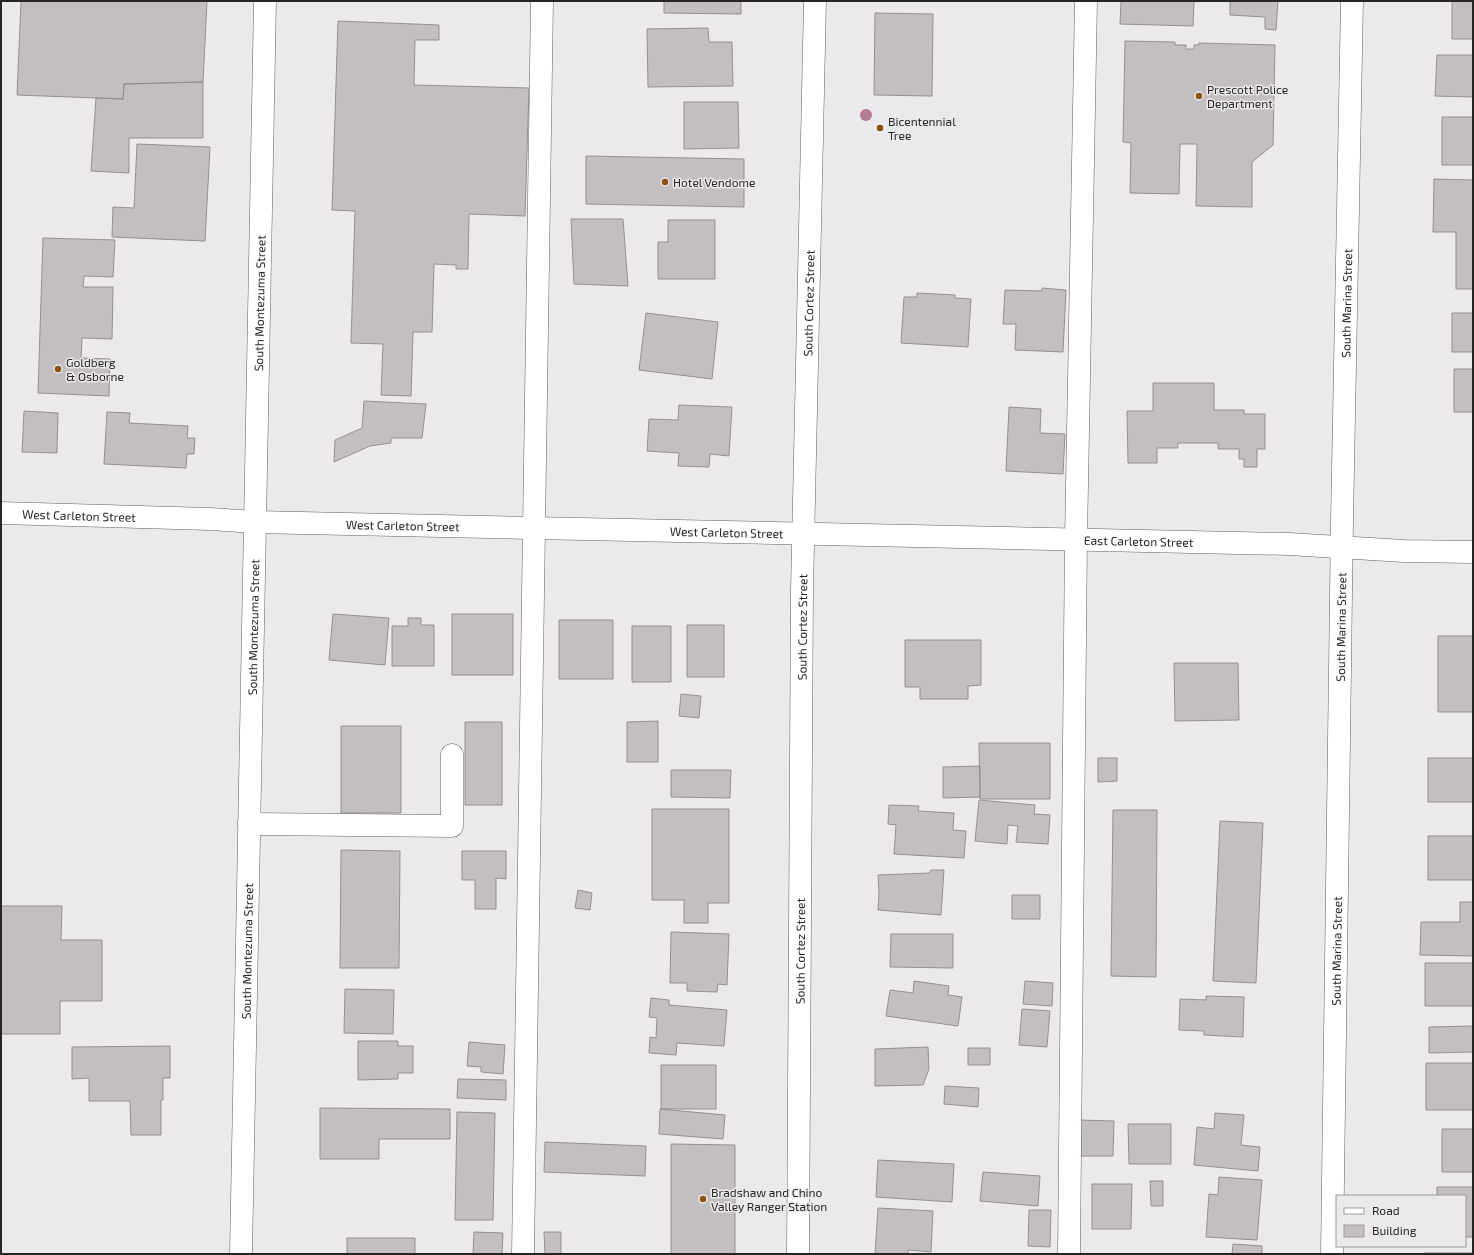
<svg xmlns="http://www.w3.org/2000/svg" width="1474" height="1255" font-family="'Exo 2',sans-serif">
  <style>
    .building { fill: #c3bec1; stroke: #948f92 }
    .lines { fill: none; stroke-linecap: round; stroke-linejoin: round }
    .minor-casing { stroke: #625f62; stroke-width: 23 }
    .major-casing { stroke: #625f62; stroke-width: 23 }
    .minor { stroke: #fff; stroke-width: 22 }
    .major { stroke: #fff; stroke-width: 22 }
    .tree { fill: #b27b91 }
    .poi-dot { fill: #8d5110; stroke: #ece9ed; stroke-width: 1.5 }
    .labels { text-anchor: middle; dominant-baseline: central; stroke-width: 3; stroke-linejoin: round; paint-order: stroke }
    .poi-label { font-size: 12px; fill: #272627; stroke: #ece9ed; text-anchor: start }
    .street-label { font-size: 12px; fill: #272627; stroke: #ece9ed }
  </style>
  <rect width="100%" height="100%" fill="#ece9ed"/>
  <path class="building" d="M21 1H207L203 82 124 84 123 99 17 95Z
    M664 1H741V14L664 13Z
    M1121 1H1194L1193 26 1120 24Z
    M1230 1H1278L1276 30 1265 29V17L1230 15Z
    M1452 1H1473V39H1452Z
    M875 13 933 14 932 96 874 95Z
    M338 21 439 25V40H415L414 85 529 88 525 216 469 214 468 269H456V265L434 264 432 332H413L411 396 381 395 383 344 351 343 355 211 332 210Z
    M708 28 709 42H732L733 86 648 87 647 29Z
    M1125 41 1175 42V45H1186V49H1194V45H1199V43L1275 45 1273 145 1252 162V207L1196 206 1197 144H1180L1179 194 1130 193 1131 143 1123 142Z
    M1437 55H1473V97L1435 96Z
    M203 82V138H129V173L91 171 96 98 123 99 124 84Z
    M684 102H738L739 148 684 149Z
    M1442 117H1473V165H1442Z
    M137 144 210 147 205 241 112 237 113 207 134 208Z
    M586 156 744 159V207L586 204Z
    M1434 179 1473 180V289H1456V232H1433Z
    M571 219H623L628 286 574 284Z
    M668 220H715V279H658V242H668Z
    M43 238 115 240 113 277 84 276 83 287H113L112 339 82 338 81 358 110 359 109 396 38 393Z
    M1042 288 1066 290 1063 352 1015 350 1016 324H1003L1005 290 1042 291Z
    M917 293 955 295V298L971 299 968 347 901 343 904 297H917Z
    M646 313 718 322 712 379 639 370Z
    M1452 313H1473V352H1452Z
    M1454 369H1473V412H1454Z
    M1153 383H1214V410H1244V414H1265V449H1257V467H1244V459H1239V449H1218V443H1178V448H1157V463H1128L1127 411H1153Z
    M364 401 426 404 422 438H391V443L370 446 334 462 335 440 362 428Z
    M679 405 732 407 729 456 710 454 709 467 678 466 679 453 647 451 649 419 678 420Z
    M1009 407 1041 409 1040 433 1065 434 1063 474 1006 471Z
    M24 411 58 413 57 453 22 452Z
    M107 412 130 413 129 423 188 426 187 438H195L194 454H187L186 468 104 464Z
    M333 614 389 618 385 665 329 660Z
    M452 614H513V675H452Z
    M408 618H421V625H434V666H392V626H408Z
    M559 620H613V679H559Z
    M687 625H724V677H687Z
    M632 626H671V682H632Z
    M1438 636H1473V712H1438Z
    M905 640H981V685L968 686V699H920V687H905Z
    M1174 663H1238L1239 720 1175 721Z
    M681 694 701 696 699 718 679 716Z
    M658 721V762H627V722Z
    M465 722H502V805H465Z
    M341 726H401V813H341Z
    M979 743H1050V799H980Z
    M1098 758H1117V781L1098 782Z
    M1428 758H1473V802H1428Z
    M980 766V797L943 798V767Z
    M671 770H731L730 798 671 797Z
    M979 800 1035 805 1034 814 1050 815 1048 844 1016 842 1018 826 1008 825 1007 844 975 841Z
    M889 805 919 806 918 811 954 813 953 830 966 831 964 858 894 854 896 825 888 824Z
    M652 809H729V903H708V923H684V900H652Z
    M1113 810H1157L1156 977 1111 976Z
    M1220 821 1263 823 1256 983 1213 981Z
    M1428 836H1473V880H1428Z
    M341 850 400 851 399 968H340Z
    M462 851H506V879L496 878V909H475V880H462Z
    M931 870H944L941 915 878 910 879 892 878 875 929 873Z
    M578 890 592 893 590 910 575 908Z
    M1012 895H1040V919H1012Z
    M1460 902H1473V956L1420 955 1421 922H1460Z
    M1 906H62L61 940H102V1001H60V1034H1Z
    M671 932 729 934 727 985 718 984 717 992 687 991V983H670Z
    M891 934H953V968L890 967Z
    M1425 963H1473V1006H1425Z
    M914 981 949 986 948 995 962 997 958 1026 886 1016 890 990 913 993Z
    M1025 981 1053 983 1052 1006 1023 1004Z
    M345 989 394 990 393 1034 344 1033Z
    M1206 996 1244 997 1243 1037 1204 1035V1031L1179 1030 1180 999 1206 1000Z
    M651 998 669 1000V1005L727 1010 724 1046 677 1043 676 1055 649 1053 650 1037 656 1038 657 1018 649 1017Z
    M1022 1009 1050 1011 1047 1047 1019 1045Z
    M1473 1026V1052L1429 1053V1027Z
    M358 1041H398V1046H413V1073H398V1079L358 1080Z
    M469 1042 505 1045 503 1074 481 1072V1067L467 1066Z
    M170 1046V1078H163V1100H161V1135H131L130 1101H89V1078L72 1079V1047Z
    M928 1047 929 1069 923 1085 875 1086V1049Z
    M968 1048H990V1065H968Z
    M1426 1063H1473V1110H1426Z
    M661 1065H716V1109H661Z
    M458 1079 506 1080V1100L457 1098Z
    M945 1086 979 1088 978 1107 944 1104Z
    M320 1108 450 1109V1139H379V1159H320Z
    M660 1109 725 1115 723 1139 659 1134Z
    M457 1112 495 1113 493 1220H455Z
    M1215 1113 1244 1115 1241 1145 1260 1147 1258 1171 1194 1165 1197 1127 1214 1129Z
    M1078 1120 1114 1121 1113 1156H1077Z
    M1128 1124H1171V1164H1129Z
    M1442 1129H1473V1172H1442Z
    M545 1142 646 1146 645 1176 544 1172Z
    M671 1144 735 1145V1254H671Z
    M878 1160 954 1164 952 1202 876 1197Z
    M983 1172 1040 1176 1038 1206 980 1201Z
    M1219 1177 1262 1180 1257 1240 1206 1237 1209 1194 1218 1195Z
    M1150 1181H1163V1206H1151Z
    M1092 1184H1132L1131 1229H1092Z
    M1437 1187H1473V1237H1465V1196H1437Z
    M878 1208 933 1211 931 1252 908 1250V1254H875Z
    M1029 1210H1051L1050 1247 1028 1246Z
    M474 1232 503 1233 502 1254H473Z
    M544 1232H561V1254H545Z
    M347 1238H415V1254H347Z
    M1233 1244 1262 1246V1254H1232Z
    M1424 1253H1473V1254H1424Z"/>
  <g class="lines">
    <defs>
      <g id="minor">
        <path id="s1" d="M1 513 210 519 255 522 1289 544 1404 551 1473 552"/>
        <path d="M249 824 452 826V755"/>
        <path d="M523 1254 542 1"/>
        <path id="s2" d="M798 1254 802 591 815 1"/>
        <path d="M1069 1254 1076 539 1086 1"/>
        <path id="s3" d="M1332 1254 1342 521 1352 1"/>
      </g>
      <g id="major">
        <path id="s4" d="M241 1254 265 1"/>
      </g>
    </defs>
    <use href="#minor" class="minor-casing"/>
    <use href="#major" class="major-casing"/>
    <use href="#minor" class="minor"/>
    <use href="#major" class="major"/>
  </g>
  <circle class="tree" cx="866" cy="115" r="6"/>
  <g class="poi-dot">
    <circle cx="1199" cy="96" r="4"/>
    <circle cx="880" cy="128" r="4"/>
    <circle cx="665" cy="182" r="4"/>
    <circle cx="58" cy="369" r="4"/>
    <circle cx="703" cy="1199" r="4"/>
  </g>
  <g class="labels">
    <g class="poi-label">
      <text x="1207" y="89">Prescott Police<tspan x="1207" dy="14">Department</tspan></text>
      <text x="888" y="121">Bicentennial<tspan x="888" dy="14">Tree</tspan></text>
      <text x="673" y="182">Hotel Vendome</text>
      <text x="66" y="362">Goldberg<tspan x="66" dy="14">&amp; Osborne</tspan></text>
      <text x="711" y="1192">Bradshaw and Chino<tspan x="711" dy="14">Valley Ranger Station</tspan></text>
    </g>
    <g class="street-label">
      <text stroke="none"><textPath href="#s4" startOffset="951">South Montezuma Street</textPath></text>
      <text stroke="none"><textPath href="#s2" startOffset="951">South Cortez Street</textPath></text>
      <text stroke="none"><textPath href="#s3" startOffset="951">South Marina Street</textPath></text>
      <text stroke="none"><textPath href="#s1" startOffset="78">West Carleton Street</textPath></text>
      <text stroke="none"><textPath href="#s1" startOffset="402">West Carleton Street</textPath></text>
      <text stroke="none"><textPath href="#s1" startOffset="726">West Carleton Street</textPath></text>
      <text stroke="none"><textPath href="#s1" startOffset="1138">East Carleton Street</textPath></text>
      <text stroke="none"><textPath href="#s4" startOffset="627">South Montezuma Street</textPath></text>
      <text stroke="none"><textPath href="#s2" startOffset="627">South Cortez Street</textPath></text>
      <text stroke="none"><textPath href="#s3" startOffset="627">South Marina Street</textPath></text>
      <text stroke="none"><textPath href="#s4" startOffset="303">South Montezuma Street</textPath></text>
      <text stroke="none"><textPath href="#s2" startOffset="303">South Cortez Street</textPath></text>
      <text stroke="none"><textPath href="#s3" startOffset="303">South Marina Street</textPath></text>
    </g>
  </g>
  <rect width="1474" height="1255" fill="none" stroke="#272627" stroke-width="4"/>
  <rect x="1336" y="1195" width="130" height="52" fill="#ece9ed" stroke="#9d9b9e"/>
  <rect x="1344" y="1208" width="20" height="6" fill="#ffffff" stroke="#9d9b9e"/>
  <text x="1372" y="1215" font-size="12" fill="#272627">Road</text>
  <rect x="1344" y="1225" width="20" height="12" fill="#c3bec1" stroke="#9d9b9e"/>
  <text x="1372" y="1235" font-size="12" fill="#272627">Building</text>
</svg>
